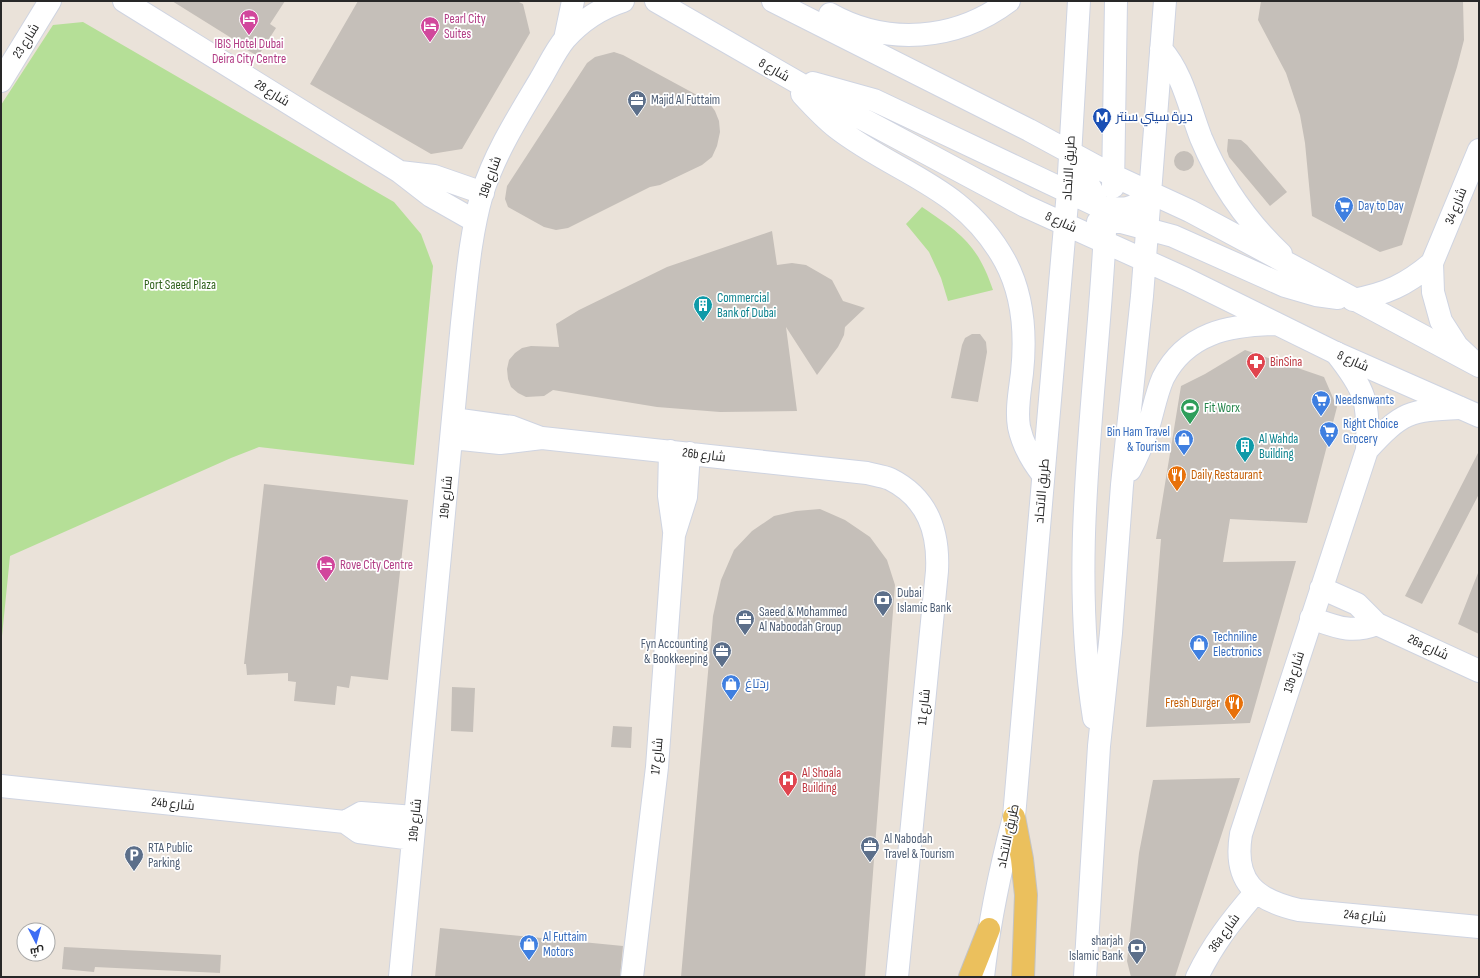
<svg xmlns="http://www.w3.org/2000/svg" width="1480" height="978" font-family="'Sofia Sans Condensed',Cairo,sans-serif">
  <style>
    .green { fill: #b5df97 }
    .building { fill: #c5bfb9 }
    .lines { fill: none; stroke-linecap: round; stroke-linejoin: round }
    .street-casing { stroke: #cfd4e1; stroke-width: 24 }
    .secondary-casing { stroke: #cfd4e1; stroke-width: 24 }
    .primary-casing { stroke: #c3c3c3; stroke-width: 24 }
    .street { stroke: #fff; stroke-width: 22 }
    .secondary { stroke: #fff; stroke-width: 22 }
    .primary { stroke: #ebc05d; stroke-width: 22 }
    .labels { text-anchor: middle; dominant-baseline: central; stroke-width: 3.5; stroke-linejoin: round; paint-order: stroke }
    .hotel-label { font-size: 13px; fill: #b23c85; stroke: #fff; text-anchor: start }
    .street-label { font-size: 13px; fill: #282828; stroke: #fff }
    .service-label { font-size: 13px; fill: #4e5e75; stroke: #fff; text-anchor: start }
    .transit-label { font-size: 13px; fill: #164399; stroke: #fff; text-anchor: start }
    .shop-label { font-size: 13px; fill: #366cbe; stroke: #fff; text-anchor: start }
    .park-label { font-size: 13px; fill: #2f611b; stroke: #fff }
    .culture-label { font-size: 13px; fill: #0d838f; stroke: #fff; text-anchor: start }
    .health-label { font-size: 13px; fill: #be3a42; stroke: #fff; text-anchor: start }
    .leisure-label { font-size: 13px; fill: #27864d; stroke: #fff; text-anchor: start }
    .food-label { font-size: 13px; fill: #c56008; stroke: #fff; text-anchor: start }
  </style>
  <rect width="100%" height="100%" fill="#eae2d9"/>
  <path class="green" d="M83 22 394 202 421 234 433 266 414 465 259 447 231 458 10 556 1 646V105L53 25Z
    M922 207C960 233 977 243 993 290L948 301 941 278 929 252 906 224Z"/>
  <path class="building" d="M172 1H285L270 24 276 28 258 56 240 46 241 44Z
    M358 1H517L523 4 530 33 462 149 431 154 310 84Z
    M1261 1H1463L1464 40 1457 67 1402 245 1380 252 1312 216 1305 143 1300 115 1286 73 1258 20Z
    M614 52 623 55 708 101 715 111 719 121 720 132 717 146 712 157 702 165 660 185 650 187 568 228 556 230 544 227 508 207 505 199 507 186 587 63 595 57Z
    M1228 139 1241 140 1247 145 1287 192 1270 206 1229 157 1227 151Z
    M1174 161a10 10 0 1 1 20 0a10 10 0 1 1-20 0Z
    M772 231 777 265 792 263 806 265 832 280 843 301 865 308 845 327 844 335 838 347 817 375 786 327 797 411 720 412 657 407 553 390 544 396 526 397 518 393 511 387 508 379 507 369 509 360 515 353 522 348 531 346 559 347 556 324 579 310 667 267Z
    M972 334H980L986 342 987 352 978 402 951 398 962 345 965 338Z
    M1245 350 1324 377 1337 407 1307 523 1230 519 1223 562 1296 561 1250 723 1146 727 1161 539H1156L1181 386 1205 374Z
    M1479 451V494L1422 604 1405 596Z
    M264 484 408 500 388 680 351 676 349 688 337 686 335 705 294 701 296 682 288 681V673L247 675 246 664H244Z
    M820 509 845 520 870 537 887 560 895 585 865 977H681L713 616 721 580 734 550 752 531 774 516 796 511Z
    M1478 573H1479V634L1458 624Z
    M452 687 475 688 473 732 451 731Z
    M613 726 632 727 631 748 611 747Z
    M1240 778 1175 977H1131L1127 961 1139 853 1153 780Z
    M440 928 623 946 620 977H435Z
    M64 947 221 955 220 973 95 967 94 972 62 969Z"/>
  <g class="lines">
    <defs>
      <path id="street" d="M124 1 400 172 431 196 475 221
        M565 39 573 1
        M1 81 50 1
        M400 172 434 176 483 193
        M1353 300C1386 294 1406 285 1432 263
        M1336 353C1366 391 1369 401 1367 450L1241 834C1233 882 1255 900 1299 910L1479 927
        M1474 362 1457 346 1441 321 1433 292 1432 263 1479 150
        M453 419 512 427 541 438
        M452 438 500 443 542 438 867 473C874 475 883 476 890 479 928 498 939 532 937 571L897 977
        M1367 450C1402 412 1409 410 1460 408
        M670 451 669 496 674 531
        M1321 588 1357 604 1377 624 1479 671
        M1311 618C1337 627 1351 634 1377 624
        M1 786 345 822 359 832 413 839
        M345 822 361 813 415 817
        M400 977 462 323C467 279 470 236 482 194 495 153 518 117 540 80 548 67 555 51 565 39 581 21 601 8 623 1
        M632 977 657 767 674 535 686 497 689 453
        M1197 977C1213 944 1231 921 1255 893"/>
      <path id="secondary" d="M656 1 842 108 1025 206 1186 279 1336 353 1479 416
        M773 1 1029 130 1112 175 1190 211 1479 366
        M830 14C887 46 956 41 1009 1
        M1161 49C1183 74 1189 107 1201 138 1219 181 1247 222 1281 254
        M813 83 874 100 1098 206C1123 210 1132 212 1150 193
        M802 94C813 106 824 118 837 128 898 175 964 186 1005 261 1024 296 1026 335 1022 373 1020 390 1016 410 1019 427 1023 446 1032 461 1043 475
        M1070 154C1085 177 1102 203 1105 232 1097 393 1068 556 1094 718
        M1113 187 1116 1
        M1098 222H1121L1173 236 1285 286 1316 295 1338 298
        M1130 470C1137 457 1143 443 1148 428 1153 412 1156 394 1163 378 1186 333 1229 325 1275 324
        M983 977C989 922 1000 870 1014 817L1068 191 1079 1
        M1085 977 1099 746 1111 633 1122 485 1142 296 1165 1"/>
      <path id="primary" d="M1014 817 1022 859 1026 895 1023 977
        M970 977 989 929"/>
    </defs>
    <use href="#street" class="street-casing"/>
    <use href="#secondary" class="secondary-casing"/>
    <use href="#primary" class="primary-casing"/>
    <use href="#street" class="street"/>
    <use href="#secondary" class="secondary"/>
    <use href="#primary" class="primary"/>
  </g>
  <defs>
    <symbol id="hotel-pin" viewBox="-11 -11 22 30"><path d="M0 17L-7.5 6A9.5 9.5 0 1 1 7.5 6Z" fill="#d1479c" stroke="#fff"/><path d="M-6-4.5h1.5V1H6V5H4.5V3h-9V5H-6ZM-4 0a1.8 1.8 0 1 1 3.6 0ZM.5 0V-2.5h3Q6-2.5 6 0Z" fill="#fff"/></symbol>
    <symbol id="office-pin" viewBox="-11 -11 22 30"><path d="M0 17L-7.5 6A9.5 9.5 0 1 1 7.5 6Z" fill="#5c6f8a" stroke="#fff"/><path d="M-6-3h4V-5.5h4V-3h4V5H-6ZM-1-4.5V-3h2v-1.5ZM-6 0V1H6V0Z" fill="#fff"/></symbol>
    <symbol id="metro-pin" viewBox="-11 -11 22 30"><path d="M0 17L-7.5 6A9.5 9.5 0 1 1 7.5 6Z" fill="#1a4fb4" stroke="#fff"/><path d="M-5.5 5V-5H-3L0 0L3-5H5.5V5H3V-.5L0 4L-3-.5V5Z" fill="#fff"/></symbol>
    <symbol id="supermarket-pin" viewBox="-11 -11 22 30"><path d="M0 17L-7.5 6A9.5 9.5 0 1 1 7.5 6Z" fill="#3f7fe0" stroke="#fff"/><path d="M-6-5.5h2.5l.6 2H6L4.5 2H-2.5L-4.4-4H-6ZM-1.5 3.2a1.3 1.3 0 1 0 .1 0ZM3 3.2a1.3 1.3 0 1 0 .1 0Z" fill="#fff"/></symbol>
    <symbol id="building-pin" viewBox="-11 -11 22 30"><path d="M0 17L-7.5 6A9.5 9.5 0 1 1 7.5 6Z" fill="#0f9aa8" stroke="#fff"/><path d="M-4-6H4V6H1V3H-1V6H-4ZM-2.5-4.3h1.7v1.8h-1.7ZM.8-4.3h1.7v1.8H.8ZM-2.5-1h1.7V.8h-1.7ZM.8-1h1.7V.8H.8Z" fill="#fff"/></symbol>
    <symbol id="pharmacy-pin" viewBox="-11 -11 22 30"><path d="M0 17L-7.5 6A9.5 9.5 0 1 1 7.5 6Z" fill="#e0444e" stroke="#fff"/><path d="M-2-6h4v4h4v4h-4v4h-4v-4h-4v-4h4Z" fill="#fff"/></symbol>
    <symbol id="stadium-pin" viewBox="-11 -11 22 30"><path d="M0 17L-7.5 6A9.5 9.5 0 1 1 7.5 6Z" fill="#2e9e5b" stroke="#fff"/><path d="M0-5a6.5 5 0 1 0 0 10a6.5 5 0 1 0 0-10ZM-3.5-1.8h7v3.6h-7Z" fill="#fff"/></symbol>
    <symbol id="shop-pin" viewBox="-11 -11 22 30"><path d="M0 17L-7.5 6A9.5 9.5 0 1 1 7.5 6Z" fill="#3f7fe0" stroke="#fff"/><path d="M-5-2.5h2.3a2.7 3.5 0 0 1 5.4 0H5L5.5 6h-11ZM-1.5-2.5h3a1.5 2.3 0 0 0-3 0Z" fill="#fff"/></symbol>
    <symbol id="restaurant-pin" viewBox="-11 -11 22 30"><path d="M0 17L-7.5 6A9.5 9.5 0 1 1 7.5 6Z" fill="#e8710a" stroke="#fff"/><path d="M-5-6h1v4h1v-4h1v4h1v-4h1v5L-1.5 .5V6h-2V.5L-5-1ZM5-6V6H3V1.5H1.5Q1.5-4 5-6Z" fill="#fff"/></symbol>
    <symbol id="bank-pin" viewBox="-11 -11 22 30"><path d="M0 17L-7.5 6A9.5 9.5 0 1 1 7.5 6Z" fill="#5c6f8a" stroke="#fff"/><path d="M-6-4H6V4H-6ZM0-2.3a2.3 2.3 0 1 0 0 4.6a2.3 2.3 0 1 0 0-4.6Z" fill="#fff"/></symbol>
    <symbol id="hospital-pin" viewBox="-11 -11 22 30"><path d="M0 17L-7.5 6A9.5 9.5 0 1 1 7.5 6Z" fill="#e0444e" stroke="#fff"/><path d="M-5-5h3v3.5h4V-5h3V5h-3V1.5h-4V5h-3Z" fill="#fff"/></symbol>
    <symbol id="parking-pin" viewBox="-11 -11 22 30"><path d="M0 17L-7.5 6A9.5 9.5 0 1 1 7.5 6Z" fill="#5c6f8a" stroke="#fff"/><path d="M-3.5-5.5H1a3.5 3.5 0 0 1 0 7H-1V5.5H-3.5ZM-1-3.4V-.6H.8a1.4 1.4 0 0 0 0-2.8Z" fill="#fff"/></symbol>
  </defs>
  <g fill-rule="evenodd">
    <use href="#hotel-pin" x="238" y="8" width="22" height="30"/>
    <use href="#hotel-pin" x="419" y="15" width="22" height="30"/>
    <use href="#office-pin" x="626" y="89" width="22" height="30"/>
    <use href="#metro-pin" x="1091" y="106" width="22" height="30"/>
    <use href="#supermarket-pin" x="1333" y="195" width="22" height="30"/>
    <use href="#building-pin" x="692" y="294" width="22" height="30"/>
    <use href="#pharmacy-pin" x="1245" y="351" width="22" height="30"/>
    <use href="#supermarket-pin" x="1310" y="389" width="22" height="30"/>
    <use href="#stadium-pin" x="1179" y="397" width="22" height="30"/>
    <use href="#supermarket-pin" x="1318" y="420" width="22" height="30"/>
    <use href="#shop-pin" x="1173" y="428" width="22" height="30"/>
    <use href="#building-pin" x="1234" y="435" width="22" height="30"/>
    <use href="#restaurant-pin" x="1166" y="464" width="22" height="30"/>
    <use href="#hotel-pin" x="315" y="554" width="22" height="30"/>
    <use href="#bank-pin" x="872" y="589" width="22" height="30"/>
    <use href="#office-pin" x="734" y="608" width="22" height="30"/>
    <use href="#shop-pin" x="1188" y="633" width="22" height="30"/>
    <use href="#office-pin" x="711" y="640" width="22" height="30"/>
    <use href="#shop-pin" x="720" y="673" width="22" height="30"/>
    <use href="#restaurant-pin" x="1223" y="692" width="22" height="30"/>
    <use href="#hospital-pin" x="777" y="769" width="22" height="30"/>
    <use href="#office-pin" x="859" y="835" width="22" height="30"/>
    <use href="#parking-pin" x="123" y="844" width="22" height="30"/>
    <use href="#shop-pin" x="518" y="933" width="22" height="30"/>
    <use href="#bank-pin" x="1126" y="937" width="22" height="30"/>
  </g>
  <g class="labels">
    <g class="hotel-label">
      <text x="444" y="19">Pearl City<tspan x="444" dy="15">Suites</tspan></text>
      <text x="249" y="44" text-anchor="middle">IBIS Hotel Dubai<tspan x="249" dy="15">Deira City Centre</tspan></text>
      <text x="340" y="565">Rove City Centre</text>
    </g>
    <g class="street-label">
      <text transform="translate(26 41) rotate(-58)">شارع 23</text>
      <text transform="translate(774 70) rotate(30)">شارع 8</text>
      <text transform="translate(272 93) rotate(32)">شارع 28</text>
      <text transform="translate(1069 168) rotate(-87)">طريق الاتحاد</text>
      <text transform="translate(490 177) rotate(-70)">19b شارع</text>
      <text transform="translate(1456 206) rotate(-68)">شارع 34</text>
      <text transform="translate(1061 222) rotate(24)">شارع 8</text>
      <text transform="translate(1353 361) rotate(24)">شارع 8</text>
      <text transform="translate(704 455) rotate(7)">26b شارع</text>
      <text transform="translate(1042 491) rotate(-85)">طريق الاتحاد</text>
      <text transform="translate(446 497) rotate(-84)">19b شارع</text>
      <text transform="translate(1428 647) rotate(25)">26a شارع</text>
      <text transform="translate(1294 672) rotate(-72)">13b شارع</text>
      <text transform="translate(924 707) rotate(-84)">شارع 11</text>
      <text transform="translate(657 756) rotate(-85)">شارع 17</text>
      <text transform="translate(173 804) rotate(6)">24b شارع</text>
      <text transform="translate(415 820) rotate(-84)">19b شارع</text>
      <text transform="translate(1008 836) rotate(-78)">طريق الاتحاد</text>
      <text transform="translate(1365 916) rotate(5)">24a شارع</text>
      <text transform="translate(1224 933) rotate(-54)">36a شارع</text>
    </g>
    <g class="service-label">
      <text x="651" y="100">Majid Al Futtaim</text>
      <text x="897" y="593">Dubai<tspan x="897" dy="15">Islamic Bank</tspan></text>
      <text x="759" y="612">Saeed &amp; Mohammed<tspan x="759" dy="15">Al Naboodah Group</tspan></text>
      <text x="708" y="644" text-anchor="end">Fyn Accounting<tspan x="708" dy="15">&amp; Bookkeeping</tspan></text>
      <text x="884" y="839">Al Nabodah<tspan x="884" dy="15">Travel &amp; Tourism</tspan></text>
      <text x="148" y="848">RTA Public<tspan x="148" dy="15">Parking</tspan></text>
      <text x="1123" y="941" text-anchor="end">sharjah<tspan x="1123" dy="15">Islamic Bank</tspan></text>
    </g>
    <g class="transit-label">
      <text x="1116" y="117">ديرة سيتي سنتر</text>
    </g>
    <g class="shop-label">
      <text x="1358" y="206">Day to Day</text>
      <text x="1335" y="400">Needsnwants</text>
      <text x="1343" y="424">Right Choice<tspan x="1343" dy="15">Grocery</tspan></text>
      <text x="1170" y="432" text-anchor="end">Bin Ham Travel<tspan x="1170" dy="15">&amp; Tourism</tspan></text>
      <text x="1213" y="637">Techniline<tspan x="1213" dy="15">Electronics</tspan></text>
      <text x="745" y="684">ردتاغ</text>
      <text x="543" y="937">Al Futtaim<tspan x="543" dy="15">Motors</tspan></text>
    </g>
    <g class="park-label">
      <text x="180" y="285">Port Saeed Plaza</text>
    </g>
    <g class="culture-label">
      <text x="717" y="298">Commercial<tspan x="717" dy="15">Bank of Dubai</tspan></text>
      <text x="1259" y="439">Al Wahda<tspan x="1259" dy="15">Building</tspan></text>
    </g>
    <g class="health-label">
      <text x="1270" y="362">BinSina</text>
      <text x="802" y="773">Al Shoala<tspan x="802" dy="15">Building</tspan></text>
    </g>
    <g class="leisure-label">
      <text x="1204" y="408">Fit Worx</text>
    </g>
    <g class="food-label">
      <text x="1191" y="475">Daily Restaurant</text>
      <text x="1220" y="703" text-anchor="end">Fresh Burger</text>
    </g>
  </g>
  <rect width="1480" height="978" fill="none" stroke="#282828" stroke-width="4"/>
  <g transform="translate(36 942) rotate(174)"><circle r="19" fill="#ffffff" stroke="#a9a9a9"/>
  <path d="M0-3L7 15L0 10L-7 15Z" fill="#3d6df4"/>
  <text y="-6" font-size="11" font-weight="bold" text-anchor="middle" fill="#282828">ش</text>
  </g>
</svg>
